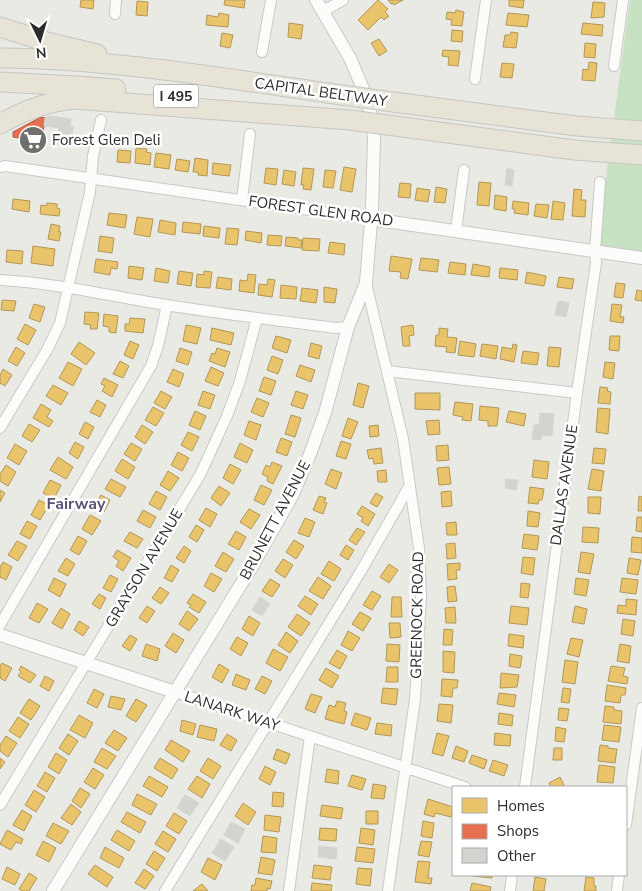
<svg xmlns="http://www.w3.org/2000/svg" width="642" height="891" font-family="'Nunito Sans',sans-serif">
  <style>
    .green { fill: #c6e2c2 }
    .homes { fill: #e9c46a; stroke: #b19758 }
    .shops { fill: #e76f51; stroke: #af5b46 }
    .building { fill: #d3d3cf; stroke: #d5d5d0 }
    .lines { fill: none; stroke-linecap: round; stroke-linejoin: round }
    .minor-casing { stroke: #c9c8c8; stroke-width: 12 }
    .tertiary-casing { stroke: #c9c8c8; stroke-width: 14 }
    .motorway-casing { stroke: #c6c6c3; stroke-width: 21 }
    .minor { stroke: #fcfcfb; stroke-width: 10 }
    .tertiary { stroke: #fcfcfb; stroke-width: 12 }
    .motorway { stroke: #e7e3d7; stroke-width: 19 }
    .motorway-bridge-casing { stroke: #c6c6c3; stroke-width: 21; stroke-linecap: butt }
    .motorway-bridge { stroke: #e7e3d7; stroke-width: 19 }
    .labels { text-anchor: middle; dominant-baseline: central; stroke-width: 5; stroke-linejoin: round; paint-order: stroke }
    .shield { fill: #fff; stroke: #6c6c6c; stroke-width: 1 }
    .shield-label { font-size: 14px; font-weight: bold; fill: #2d2d2d }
    .street-label { font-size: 15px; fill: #2d2d2d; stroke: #fff }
    .poi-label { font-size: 15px; fill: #2d2d2d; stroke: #fff; text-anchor: start }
    .neighbourhood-label { font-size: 16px; font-weight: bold; fill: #575379; stroke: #fff }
  </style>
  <rect width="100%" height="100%" fill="#eaeae5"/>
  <path class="green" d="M630 0H642V257L596 251Z"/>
  <path class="homes" d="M81 0H94L93 9 80 7Z
    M225 0H245L244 8 224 5Z
    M378 0 388 9 385 12 389 16 384 20 381 17 368 30 358 20Z
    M388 0H403L394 5 393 3 391 4Z
    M509 0H524L523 8 509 6Z
    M137 1 148 2 147 16 136 15Z
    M593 2 605 3 604 17 591 18Z
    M456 10 464 12 462 26 451 25 452 20 446 19 447 12 455 13Z
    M219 13 229 15 228 27 206 25 207 15 218 17Z
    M508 13 529 15 527 27 506 25Z
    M289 23 303 25 301 39 288 37Z
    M583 23 603 25 602 36 581 34Z
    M452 30 463 31 462 42 451 41Z
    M511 32 518 33 516 48 503 47 505 35H510Z
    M222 33 233 35 230 48 220 46Z
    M379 39 387 51 379 56 371 43Z
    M585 43 596 44 595 58 584 57Z
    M443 50 460 51 458 66 448 65 449 57 442 56Z
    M589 62 597 63 595 81 582 80 583 69 588 70Z
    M502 63 514 64 512 78 500 77Z
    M136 148 147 149 146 152 151 153 150 165 135 163Z
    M118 150 131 151 130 163 117 162Z
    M156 153 171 155 169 169 154 167Z
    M195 158 208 160 207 176 198 175V172H193Z
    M177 159 190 161 188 172 175 170Z
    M213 163 231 165 229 176 212 174Z
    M344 167 356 169 352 192 340 190Z
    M266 168 278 169 276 185 264 183Z
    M303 168 314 169 311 190 303 189 304 185H301Z
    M284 170 296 172 294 186 282 184Z
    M325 170 336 171 333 188 323 187Z
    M479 182 491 183 489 206 477 205Z
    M400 183 411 184 410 198 398 197Z
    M436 187 447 189 445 203 434 202Z
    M417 188 430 190 428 202 415 200Z
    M574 189 582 190 581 200H586L585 217 572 216Z
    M495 195 507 197 506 211 494 209Z
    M13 199 30 201 29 212 12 209Z
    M513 201 529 203 528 215 514 213 515 209H512Z
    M553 201 565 203 563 220 551 219Z
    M47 203 57 204V208L60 209 59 216 40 214 41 205 46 206Z
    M536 204 549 205 547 218 534 216Z
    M109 213 127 215 125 228 107 225Z
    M137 217 153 219 150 237 134 234Z
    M160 220 176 223 175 235 158 232Z
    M183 222 201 224 200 234 182 232Z
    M51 224 60 226 59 232H61L59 241 48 239Z
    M204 226 220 228 219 238 203 236Z
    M227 228 239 229 237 245 225 244Z
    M246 231 262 233 261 243 245 240Z
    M268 235 282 236 281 246 267 245Z
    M100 236 114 238 112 253 98 251Z
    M286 237 298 238V240H302L301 248 285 246Z
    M303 238 320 239 319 251 302 250Z
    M330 242 345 244 344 255 328 253Z
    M33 246 55 249 53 266 31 263Z
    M7 250 23 251 22 264 6 262Z
    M391 256 412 259 408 279 400 278 401 272 389 271Z
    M421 258 439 260 437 272 419 270Z
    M96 259 118 262 117 269 111 268 110 275 94 272Z
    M450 262 466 264 465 275 448 273Z
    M473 264 490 267 489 277 471 275Z
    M129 266 144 268 142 280 128 278Z
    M156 268 170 271 168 283 154 281Z
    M500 268 518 270 517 280 499 278Z
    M179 271 193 273 191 286 177 284Z
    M204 271 212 272 210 288 196 287 197 274 204 275Z
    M527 272 546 276 544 286 525 283Z
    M248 274 256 275 254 293 239 291 240 280 247 281Z
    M218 277 232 279 231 290 216 288Z
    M559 277 574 279 572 289 557 287Z
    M268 279 275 280 272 297 258 295 259 284 267 285Z
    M616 283 625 284 623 298 614 297Z
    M281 285 297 287 296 299 280 298Z
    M324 287 337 289 335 303 324 302Z
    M302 288 318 290 316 303 300 301Z
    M637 290 642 291V301L635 300Z
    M2 300 16 301 14 311 1 310Z
    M34 304 45 307 40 322 29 318Z
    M612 304 622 305 620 317H624L623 323 610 321Z
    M85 312 99 313 97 329H90L91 325 84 324Z
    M104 314 118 316 116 333 109 332V327L103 326Z
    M130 318 145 319 143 333 125 331V324H129Z
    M25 324 36 330 28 345 17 339Z
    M186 325 201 328 197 344 183 341Z
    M413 325 414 335 409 336 410 346H403L401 327Z
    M212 328 234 333 231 345 210 340Z
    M439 328 448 329 447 337 457 338 455 353 446 352 447 347 435 346 436 335H439Z
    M276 336 291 340 287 353 272 348Z
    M610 336H620L619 351 609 350Z
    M130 341 139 345 133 359 124 355Z
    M460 341 476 344 474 357 458 355Z
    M79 342 95 353 86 365 71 354Z
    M311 343 322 346 319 359 308 356Z
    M482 344 498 346 496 359 480 356Z
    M513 344 517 345 514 362 500 359 502 347 512 349Z
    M16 347 25 353 17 366 8 361Z
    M549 347 561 348 559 367 547 366Z
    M180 348 192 352 188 365 176 361Z
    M217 348 230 352 225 367 209 361 212 353 215 354Z
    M523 351 539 353 537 365 521 363Z
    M272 356 283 360 278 374 267 370Z
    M120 361 129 366 123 378 113 374Z
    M68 362 82 369 73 386 59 378Z
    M605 362 615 363 613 379 603 377Z
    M300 365 315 370 311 382 296 376Z
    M211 367 224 373 218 386 205 381Z
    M3 369 12 375 5 386 0 383V375Z
    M173 369 184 374 179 387 167 382Z
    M264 377 276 381 271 395 259 391Z
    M104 378 118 385 112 397 102 391 105 386 101 384Z
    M358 383 369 386 363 408 353 405Z
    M53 385 68 393 61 405 46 396Z
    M600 387 608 388 607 391 611 392 610 404 598 403Z
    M161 391 172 397 165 409 154 403Z
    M203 391 215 395 210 409 198 405Z
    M296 391 308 395 303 409 291 405Z
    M415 393H440V410L415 409Z
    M257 398 269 403 263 417 251 412Z
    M97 400 106 405 100 417 90 412Z
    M455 402 473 404 471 421 462 420 463 417 453 415Z
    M41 404 51 410 47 417 53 421 49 427 33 418Z
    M480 406 499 408 497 426H488V421L479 420Z
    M153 407 164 413 156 426 145 420Z
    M598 408 610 409 608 434 596 432Z
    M195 411 206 416 200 430 189 425Z
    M509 411 526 414 524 426 506 422Z
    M291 415 301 418 295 437 285 434Z
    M348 418 358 422 351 439 342 436Z
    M439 420 440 434 428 435 426 421Z
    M249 421 261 425 256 440 244 435Z
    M85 422 94 427 88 439 79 434Z
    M29 424 40 430 32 442 22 436Z
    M142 425 153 432 145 444 135 437Z
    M378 425 379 436 370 437 369 426Z
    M188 432 199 437 192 451 181 445Z
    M281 438 292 442 287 456 276 452Z
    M341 441 351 444 346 459 336 456Z
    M75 442 84 447 78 459 69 453Z
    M131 443 142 449 135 461 124 454Z
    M240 443 253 450 247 463 234 457Z
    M15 444 27 451 19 465 7 458Z
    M448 445 449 460 437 461 436 446Z
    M381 448 383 463 374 464 373 458 369 459 367 450Z
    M594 448 606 449 604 464 592 463Z
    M178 452 189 458 182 471 171 465Z
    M58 457 73 467 66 479 50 470Z
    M122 459 135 467 128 479 115 471Z
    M534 460 549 462 547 479 532 477Z
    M272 462 282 466 273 484 267 481 268 477 262 474 266 465 270 467Z
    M230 464 241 470 233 484 223 478Z
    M6 465 16 472 8 486 0 481V474Z
    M449 467 451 484 439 485 437 468Z
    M331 469 342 473 336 489 325 484Z
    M592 469 604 471 601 491 588 489Z
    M386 470 387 482H378L377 471Z
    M168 471 179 478 170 491 160 485Z
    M111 479 126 487 120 497 105 489Z
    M50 480 61 485 54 499 43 493Z
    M261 485 272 490 264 505 254 500Z
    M219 486 230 493 221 506 211 498Z
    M530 487 544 489 542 500H539L538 504 528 503Z
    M0 490 5 493 0 502Z
    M156 491 167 497 160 510 149 504Z
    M451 491 452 506 442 507 441 492Z
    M376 493 383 497 377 507 370 503Z
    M101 495 110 500 104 512 94 507Z
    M319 496 326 498 324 502 327 503 323 514 313 510Z
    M639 496 642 497V511H638Z
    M588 497H601L600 514 588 513Z
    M39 500 49 505 40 520 31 515Z
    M362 506 375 514 368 526 361 521 363 518 357 514Z
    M206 508 217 514 210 527 199 520Z
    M249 509 260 515 251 529 240 522Z
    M143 510 156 517 150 528 137 521Z
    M528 511 540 513 538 527 527 526Z
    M90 515 101 521 92 535 82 529Z
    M637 517H642V532L636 531Z
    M305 518 315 522 309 537 298 533Z
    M27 521 37 526 30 539 20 534Z
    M456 522 457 535H447L446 523Z
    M196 525 204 530 197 542 189 537Z
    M583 527 599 528 598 543 582 542Z
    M357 528 365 532 356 545 349 540Z
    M236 531 246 537 239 550 228 544Z
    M130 532 143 539 137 548 124 541Z
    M524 534 539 536 537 550 522 548Z
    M78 536 87 541 79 555 70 550Z
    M632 537 642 538V553L631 552Z
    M294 540 304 546 296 559 286 552Z
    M17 541 27 546 18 561 8 555Z
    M455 543 456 558 447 559 446 544Z
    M346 545 354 550 348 560 340 555Z
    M184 546 191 551 184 563 176 558Z
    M117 550 131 558 123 571 116 566 119 561 113 557Z
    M223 552 234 559 226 572 215 566Z
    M581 552 594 554 590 574 578 572Z
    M523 557 535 558 533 575 521 573Z
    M66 558 75 564 68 576 58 571Z
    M629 558 641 560 638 575 627 573Z
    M283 559 293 565 285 578 275 571Z
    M329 561 341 569 334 581 321 574Z
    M3 562 12 567 6 580 0 577V567Z
    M460 563V570H456L457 579 448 580 447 564Z
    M389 564 398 570 389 583 380 577Z
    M171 565 179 570 172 582 164 578Z
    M211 573 222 579 214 592 204 586Z
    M110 575 118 579 111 592 103 588Z
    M318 577 331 586 323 599 309 591Z
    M54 578 66 584 60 597 48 590Z
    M576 578 589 580 586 596 574 594Z
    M622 578 638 580 636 594 620 592Z
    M270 579 280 585 272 597 262 591Z
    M521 583 530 584 528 598 520 597Z
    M455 586 457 601 448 602 447 587Z
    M160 587 169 593 161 604 152 598Z
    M372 591 381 596 372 610 363 605Z
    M99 594 106 598 100 609 92 604Z
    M193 594 206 602 199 613 189 607 191 605 187 603Z
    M305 596 318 604 311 615 298 606Z
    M392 597H401L402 617H391Z
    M626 599 637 600 636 615 617 613 618 605 626 606Z
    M37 603 48 609 39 623 29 618Z
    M147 606 155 611 147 623 139 618Z
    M511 606 529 608 527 625 509 623Z
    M575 606 587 609 584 624 572 622Z
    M455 607 456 623H446L445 608Z
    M61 608 70 614 62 629 52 623Z
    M187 611 198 619 189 631 179 624Z
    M360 612 371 618 363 631 352 624Z
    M297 614 310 623 301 636 288 627Z
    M249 616 260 623 253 636 242 629Z
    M623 619 635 621 633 636 621 634Z
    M79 621 89 627 83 636 74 630Z
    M389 623H400L401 637 390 638Z
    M444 629 453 630 452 645H443Z
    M348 631 360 638 352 651 341 645Z
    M286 632 298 641 290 653 278 645Z
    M173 633 184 640 176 653 165 646Z
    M509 634 524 636 523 648 508 646Z
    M130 635 137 639 130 651 122 646Z
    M237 637 248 643 241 656 230 649Z
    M571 638 583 640 579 657 567 654Z
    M146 644 160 649 157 661 142 656Z
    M387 644 400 645 399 662 386 661Z
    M620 644 631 646 629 663 617 661Z
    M273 649 288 657 280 671 266 663Z
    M337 650 347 656 340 669 329 663Z
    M443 651 455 652 454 673 443 672Z
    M510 654 522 656 520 668 509 666Z
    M565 660 578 662 575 684 562 682Z
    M2 663 12 668 5 681 0 678V666Z
    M219 664 229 670 222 683 212 677Z
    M21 666 36 675 30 683 18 676 21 672 19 670Z
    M611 666 625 668 623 676 628 677 627 684 608 681Z
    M387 667H398V682H386Z
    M326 668 339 676 332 688 319 680Z
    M501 673 519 675 517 687 500 688Z
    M236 674 250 680 246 690 232 685Z
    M45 676 54 681 49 691 40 686Z
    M262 676 272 681 265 694 255 689Z
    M442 679 458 680 457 688H453L452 697 441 696Z
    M607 685 626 688 625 695H621L620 703 605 701Z
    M383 688 398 689 396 705 381 703Z
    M563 688 571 689 569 703 561 702Z
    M94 689 104 694 97 708 87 703Z
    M499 693 516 695 514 707 497 704Z
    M311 694 322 697 315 713 305 709Z
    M111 696 125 699 121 710 108 707Z
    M29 699 40 706 31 720 20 713Z
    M136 699 147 705 136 722 126 716Z
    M337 701 346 703 344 711 347 712 344 724 325 719 329 705 335 707Z
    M439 704 453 705 451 723 437 721Z
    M605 706 614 707V710L622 711 621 724 603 722Z
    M559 708 569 709 567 721 558 720Z
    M355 713 371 718 367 730 351 725Z
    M499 713 513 715 512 726 498 724Z
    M79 715 93 723 85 738 70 730Z
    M18 717 29 724 20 738 9 731Z
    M182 720 196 724 193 735 180 731Z
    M377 723 392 725 391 736 375 734Z
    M200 725 217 729 214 741 197 737Z
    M604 725 621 727 619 742 602 740Z
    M556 727 566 729 564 742 555 741Z
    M114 730 127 738 118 751 105 743Z
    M437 733 449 736 443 756 432 753Z
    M495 733 511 735 510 746 494 745Z
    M68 734 78 741 69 755 59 748Z
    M227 734 237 740 231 751 220 745Z
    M6 736 17 743 8 757 0 751V745Z
    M171 740 190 751 183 762 165 750Z
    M600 745 608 746V748L617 749 615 763 598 761Z
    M456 746 468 751 464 762 452 758Z
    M102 748 116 756 107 769 94 762Z
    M554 748H562V760H553Z
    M277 749 290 754 286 764 273 759Z
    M56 753 67 760 59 774 48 767Z
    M472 755 487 760 484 769 469 763Z
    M0 758 5 762 0 769Z
    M160 758 178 769 172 779 154 768Z
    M208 758 221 766 213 779 200 771Z
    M493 760 508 765 504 776 489 771Z
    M599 765 615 767 613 783 597 782Z
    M265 766 276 772 270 785 259 779Z
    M93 768 104 775 95 789 84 782Z
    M327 769 339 771 338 784 325 782Z
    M45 772 55 778 47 792 37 786Z
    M352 775 366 779 362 790 348 786Z
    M149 776 168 787 162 797 143 786Z
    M197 776 210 784 202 798 188 789Z
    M560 777 565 787H551L549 783Z
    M373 784 386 786 384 799 371 798Z
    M80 788 90 794 81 808 72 801Z
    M34 790 45 797 36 812 25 805Z
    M273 792 284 793 283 807 272 806Z
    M137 794 157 804 151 815 132 805Z
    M428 799 453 807 451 817 435 813 434 817 424 814Z
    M243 803 256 812 248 825 235 816Z
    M71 804 81 812 72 825 61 818Z
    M322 805 343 808 341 819 320 816Z
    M22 810 32 816 24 831 13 825Z
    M366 811H378V824H366Z
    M127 812 146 822 140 833 121 822Z
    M174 813 187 821 179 834 166 826Z
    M265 815 281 817 279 832 264 830Z
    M423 821 434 823 432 838 421 836Z
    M53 823 69 831 61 844 46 836Z
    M320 828 337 829 336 841 319 840Z
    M361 828 375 830 373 845 359 843Z
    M7 830 23 839 21 844 16 842 11 850 0 844Z
    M117 830 135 841 129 851 111 840Z
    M163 831 176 839 168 852 155 844Z
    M263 836 277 838 276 853 261 852Z
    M43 841 56 848 49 862 36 855Z
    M421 841 432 842 429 857 418 855Z
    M105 847 124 858 119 868 100 858Z
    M357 847 375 849 373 863 355 861Z
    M154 851 165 858 157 871 146 864Z
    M261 857 275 860 272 875 258 873Z
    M208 858 222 865 215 880 201 872Z
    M418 861 430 862 428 878H432L431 884 415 882Z
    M95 865 113 877 107 887 88 874Z
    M314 865 332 867 330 880 312 878Z
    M7 867 20 874 15 885 2 879Z
    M358 868 372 869 370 886 356 884Z
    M144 869 154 876 145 889 135 883Z
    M29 873 37 878 29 891H22L19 889Z
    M472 875H492V878L472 876Z
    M535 877 546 879 544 891H533Z
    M586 877 594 878V886H596V891H584Z
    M256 878 272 881 270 889 267 888V891H251L252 885H255Z
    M312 883 332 885 331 891H311Z
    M472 883 491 887 490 891H470Z
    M202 884 208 891H193Z"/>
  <path class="shops" d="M41 117 45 118 42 142 13 137V132Z"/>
  <path class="building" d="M50 116 71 119 70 126 73 127 71 146 57 144 59 128 44 126 45 118Z
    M507 168 514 170 512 186 505 185Z
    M558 301 569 303 566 317 555 315Z
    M540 413 554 414 552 436 542 435 541 440 532 439 534 425H539Z
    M506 479 518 480 516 490 505 488Z
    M260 597 270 604 262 616 252 610Z
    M185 795 199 803 190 816 177 808Z
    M231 822 245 829 238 843 224 835Z
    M221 839 234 847 225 861 212 853Z
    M319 846 337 848 336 859 318 857Z"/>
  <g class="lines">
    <defs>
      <path id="minor" d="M323 11 343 0
        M115 14 116 0
        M262 52 271 0
        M614 66 623 0
        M475 79 486 0
        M0 167 5 166 371 219
        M242 200 250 134
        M456 230 464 170
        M0 280C56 283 111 296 166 305 223 314 280 321 336 328L348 327
        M366 283 403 439 419 548 421 596 415 699 388 891
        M387 371 577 393
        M0 428 47 350 60 323 90 192 93 156 101 120
        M0 625 151 366 158 346 167 305
        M175 692 465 787
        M525 787 577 393 596 263 595 251 600 182
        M0 805 200 475 227 416 240 381 257 318
        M626 825 642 708
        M165 891 361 571 410 485
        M289 891 310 736
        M510 891 512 875
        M617 891 619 875"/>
      <path id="tertiary" d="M371 219 642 258
        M0 635 175 692
        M53 891 254 563 292 496 310 454 325 413 348 327 366 283 372 209 374 138 371 115 366 96 350 58 316 0"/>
      <path id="motorway" d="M0 27 47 42 97 54
        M0 58C115 59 228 79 342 95
        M0 82 77 86 116 89
        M401 103 577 126 642 131
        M0 124C24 110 47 102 74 99L350 120
        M402 127 574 150 642 155"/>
    </defs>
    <use href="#minor" class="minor-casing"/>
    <use href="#tertiary" class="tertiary-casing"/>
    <use href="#motorway" class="motorway-casing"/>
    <use href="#minor" class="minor"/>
    <use href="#tertiary" class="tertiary"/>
    <use href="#motorway" class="motorway"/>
    <defs>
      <path id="motorway-bridge" d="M342 95 401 103
        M350 120 402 127"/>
    </defs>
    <use href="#motorway-bridge" class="motorway-bridge-casing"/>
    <use href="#motorway-bridge" class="motorway-bridge"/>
  </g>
  <defs>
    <symbol id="supermarket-disc" viewBox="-11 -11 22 22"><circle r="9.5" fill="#6f6f6d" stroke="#fff"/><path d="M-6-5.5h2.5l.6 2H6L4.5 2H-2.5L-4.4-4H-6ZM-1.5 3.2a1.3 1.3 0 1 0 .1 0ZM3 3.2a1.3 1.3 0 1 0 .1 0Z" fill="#fff"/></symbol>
  </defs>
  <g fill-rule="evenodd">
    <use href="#supermarket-disc" x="17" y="124" width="32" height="32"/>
  </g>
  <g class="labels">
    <rect class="shield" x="153.5" y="84.5" width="45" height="23" rx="4"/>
    <g class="shield-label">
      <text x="176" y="96">I 495</text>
    </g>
    <g class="street-label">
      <text transform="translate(321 92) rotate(8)">CAPITAL BELTWAY</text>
      <text transform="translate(321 211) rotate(8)">FOREST GLEN ROAD</text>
      <text transform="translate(564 485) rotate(-82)">DALLAS AVENUE</text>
      <text transform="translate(275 520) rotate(-62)">BRUNETT AVENUE</text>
      <text transform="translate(144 568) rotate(-59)">GRAYSON AVENUE</text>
      <text transform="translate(417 615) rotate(-89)">GREENOCK ROAD</text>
      <text transform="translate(232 711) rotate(18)">LANARK WAY</text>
    </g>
    <g class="poi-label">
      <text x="52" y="140">Forest Glen Deli</text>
    </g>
    <g class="neighbourhood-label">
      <text x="76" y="504">Fairway</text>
    </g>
  </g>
  <rect x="452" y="786" width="175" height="90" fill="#ffffff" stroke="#ababab"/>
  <rect x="462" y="798" width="25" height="15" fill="#e9c46a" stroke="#ababab"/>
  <text x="497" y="811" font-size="15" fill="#2d2d2d">Homes</text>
  <rect x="462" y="824" width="25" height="15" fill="#e76f51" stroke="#ababab"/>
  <text x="497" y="836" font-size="15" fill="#2d2d2d">Shops</text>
  <rect x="462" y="848" width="25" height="15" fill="#d3d3cf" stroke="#ababab"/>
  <text x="497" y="861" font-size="15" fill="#2d2d2d">Other</text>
  <g transform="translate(40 40) rotate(175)" stroke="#ffffff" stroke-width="4" paint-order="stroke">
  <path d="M0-4L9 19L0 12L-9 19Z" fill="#2d2d2d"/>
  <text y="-8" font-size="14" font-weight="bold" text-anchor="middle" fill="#2d2d2d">N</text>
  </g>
</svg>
